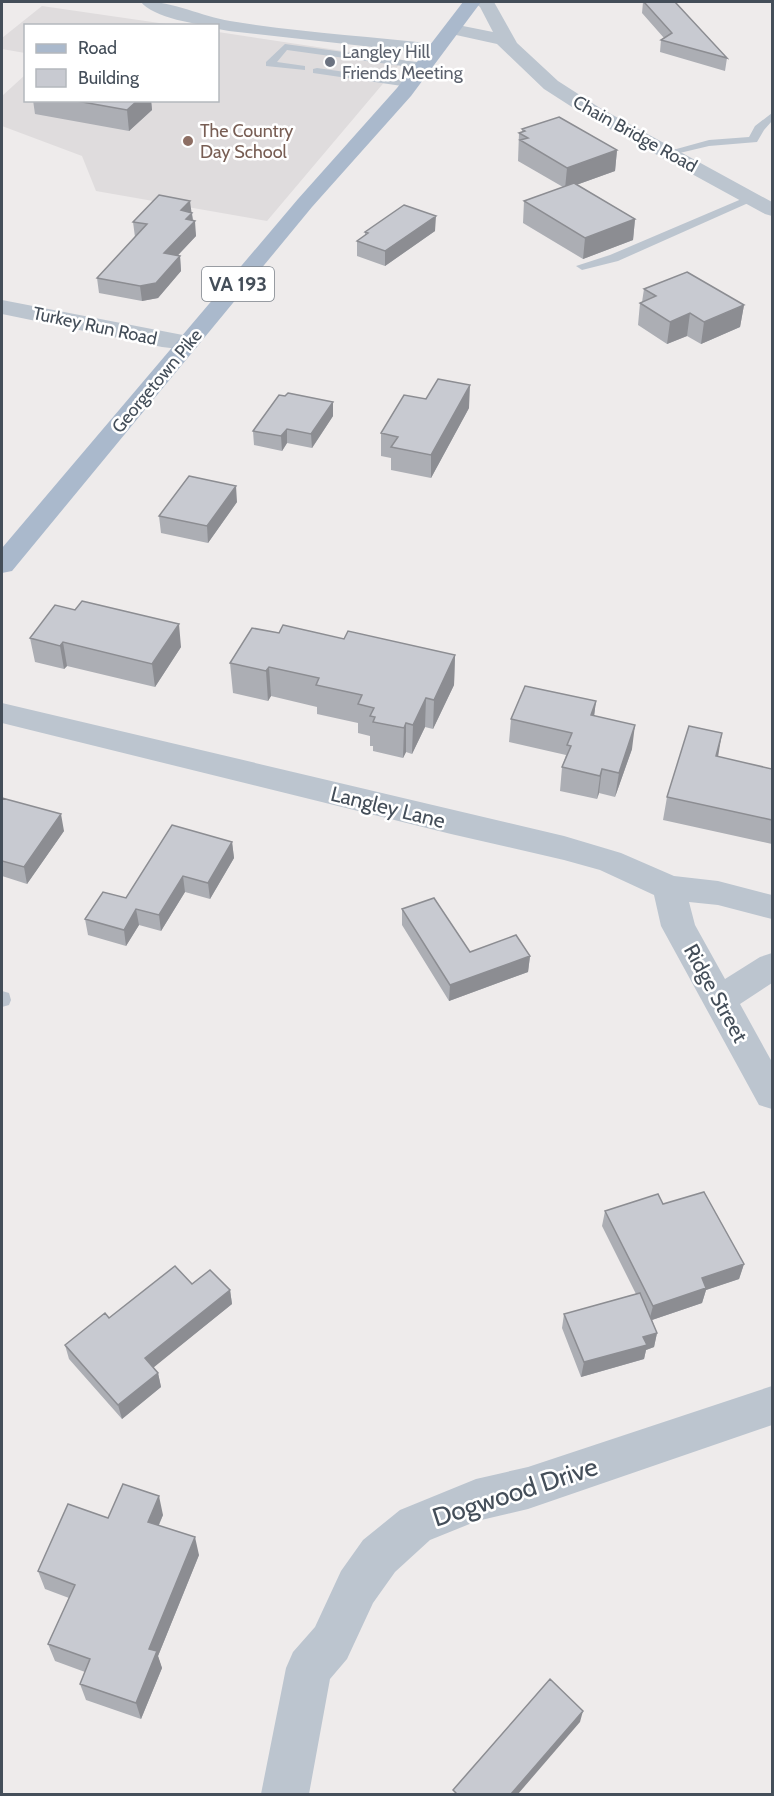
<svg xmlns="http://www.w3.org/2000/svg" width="774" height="1796" font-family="Cabin,sans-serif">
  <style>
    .education { fill: #dfdcdd }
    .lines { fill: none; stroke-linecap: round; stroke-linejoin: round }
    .service { fill: #bcc5cf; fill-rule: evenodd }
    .minor { fill: #bcc5cf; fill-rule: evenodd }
    .primary { fill: #aab9cc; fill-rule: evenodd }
    .wall { fill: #acaeb4 }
    .shaded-wall { fill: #8c8d92 }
    .building { fill: #c8cad1; stroke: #8c8d92; stroke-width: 1.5 }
    .worship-dot { fill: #6b7280; stroke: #fff; stroke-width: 2 }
    .education-dot { fill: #8d6e63; stroke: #fff; stroke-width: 2 }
    .labels { text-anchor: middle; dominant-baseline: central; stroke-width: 5; stroke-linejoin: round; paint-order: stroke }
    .far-worship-label { font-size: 18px; fill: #5b616d; stroke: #fff; text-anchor: start }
    .far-education-label { font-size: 18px; fill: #785e54; stroke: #fff; text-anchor: start }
    .far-street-label { font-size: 18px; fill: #444e59; stroke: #fff }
    .shield { fill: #fff; stroke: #7c838b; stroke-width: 1.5 }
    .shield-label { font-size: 20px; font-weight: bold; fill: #444e59 }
    .street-label { font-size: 21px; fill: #444e59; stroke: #fff }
    .near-street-label { font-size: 26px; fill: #444e59; stroke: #fff }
  </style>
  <rect width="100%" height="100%" fill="#eeebeb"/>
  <path class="education" d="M42 6 173 25 26 26 25 53 2 49V38Z
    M218 32 403 60 267 221 96 191 82 156 2 126V96L25 75 26 100H218Z"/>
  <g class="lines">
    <path class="service" d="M285 44 424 63 429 66 424 69 287 50 277 62 305 66V70L266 66V62Z
      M317 68 409 81 414 84 409 87 313 73V69Z
      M772 113V121L764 130 757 142 709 146 667 156 662 153 709 140 749 137 755 126Z
      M751 195 757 198 755 200 618 261 582 270 576 266 610 255Z
      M2 991 9 993 11 1000 9 1005 2 1007Z"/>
    <path class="minor" d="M141 2C170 0 200 16 230 21 297 32 367 36 435 44L444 49 435 54 229 31 218 29V26C199 26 152 17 141 2Z
      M473 2H494L517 43 558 81 600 108 772 202V216L765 214 586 116 544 89 497 44 447 33 444 29 447 25 453 24 493 32 480 7Z
      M2 300 188 336 196 338 200 343 196 348 188 350 162 347 2 314Z
      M2 703 564 836 621 853 674 876 718 881 772 895V919L718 905 689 902 695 925 725 979 760 957 772 953V983L740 1004 772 1062V1109L759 1105 661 926 654 895 600 870 564 860 451 834 2 723Z
      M772 1386V1425L528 1509 477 1521 430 1540 395 1572 373 1603 347 1659 330 1679 309 1794H261L286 1668 293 1652 315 1627 341 1571 363 1540 400 1510 476 1479 528 1467Z"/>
    <path class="primary" d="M463 2H481L411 96 312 207 12 571 2 573V548L298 199 397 88Z"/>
  </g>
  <path class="wall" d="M643 2H675L727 58 725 71 660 52 661 40 664 38 642 13Z
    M33 100H151L152 110 129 131 35 114Z
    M522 129 617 150 615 171 576 185 635 219 633 240 583 259 523 223 524 201 563 187 518 161 519 133 522 132Z
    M191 212 192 213 196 236 178 255 180 256 181 271 158 298 142 301 99 293 97 278 135 237 133 222Z
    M435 231 385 266 357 256V241L365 236V232Z
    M644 289 744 305 740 327 701 344 687 336 667 344 638 325 640 303 642 302Z
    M285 396 333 416 312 448 287 443 282 451 254 445 253 431Z
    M469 408 431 478 391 470V458L381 456V433Z
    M237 502 208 543 161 533 159 516Z
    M279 633 344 639 455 655 454 685 433 729 425 727 412 754 406 752 403 758 373 751V746H370V736L358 733V723L317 714V707L271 696 268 701 233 693 230 663Z
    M30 638 181 647 155 687 67 666 64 669 35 662Z
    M596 701 594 716 632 749 615 797 599 793 597 799 560 791 562 767 566 755 509 742 511 719Z
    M718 757 772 769V844L663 820 667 797Z
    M2 798 64 831 27 884 2 876Z
    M232 842 234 858 210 899 185 892 161 931 139 925 126 946 88 935 85 919Z
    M402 909 470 952 530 956 528 972 449 1001 402 925Z
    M663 1204 744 1264 739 1279 706 1290 702 1303 652 1320 657 1333 654 1347 646 1350 644 1359 581 1377 562 1328 564 1314 636 1294 602 1226 605 1211Z
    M192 1284 230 1290 232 1304 153 1367 158 1373 161 1387 122 1419 69 1359 65 1345 109 1318Z
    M163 1515 159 1525 199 1555 158 1656 162 1668 141 1719 86 1700 80 1684 85 1672 55 1661 48 1644 69 1598 45 1589 38 1571 108 1518Z"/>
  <path class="shaded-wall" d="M138 100H151L152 110 129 131 127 110Z
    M617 150 615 171 565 189 567 168Z
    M190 201 193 223 195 221 196 236 166 268 164 253 181 210Z
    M436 216 435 231 385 266V251Z
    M635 219 633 240 583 259 585 238Z
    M180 256 181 271 158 298 142 301 140 286Z
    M744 305 740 327 701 344 704 322Z
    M690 313 687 336 667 344 670 322Z
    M470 385 469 408 431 478V455Z
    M333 402V416L312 448 311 434Z
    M287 429V443L282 451 281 436Z
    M236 486 237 502 208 543 207 526Z
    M179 624 181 647 155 687 152 664Z
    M63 642 67 666 64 669 60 646Z
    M455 655 454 685 433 729 434 700Z
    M269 667 271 696 268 701 266 671Z
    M426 698 425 727 412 754 413 725Z
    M596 701 593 724 591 715Z
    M406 723V752L403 758 404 728Z
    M635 725 632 749 615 797 619 773Z
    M722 733 718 757 716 756Z
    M602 769 599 793 597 799 600 776Z
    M61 814 64 831 27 884 24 867Z
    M232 842 234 858 210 899 208 883Z
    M183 876 185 892 161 931 159 915Z
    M136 909 139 925 126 946 124 930Z
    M530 956 528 972 449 1001 450 985Z
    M744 1264 739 1279 706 1290 702 1303 649 1321 653 1306 702 1278Z
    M230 1290 232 1304 148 1372 145 1358Z
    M657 1333 654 1347 646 1350 644 1359 581 1377 584 1362 643 1337Z
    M158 1373 161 1387 122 1419 118 1405Z
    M159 1496 163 1515 152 1540 148 1522Z
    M195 1537 199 1555 158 1656 162 1668 141 1719 136 1703 149 1649Z
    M583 1711 580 1722 518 1794H511Z"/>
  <path class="building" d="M644 2H675L727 58 661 40 672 33Z
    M71 100H138L127 110Z
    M559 117 617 150 567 168 520 140 528 138 519 133 525 131 522 129Z
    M574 183 635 219 585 238 524 201Z
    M159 195 190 201 181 210 192 213 186 219 195 221 164 253 180 256 156 283 140 286 97 278 147 224 133 222Z
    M404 205 436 216 385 251 357 241 368 233 365 232Z
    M687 272 744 305 704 322 690 313 670 322 640 303 656 296 644 289Z
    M438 379 470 385 431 455 391 447 398 437 381 433 404 395 426 399Z
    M288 393 333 402 311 434 287 429 281 436 253 431 279 395 285 396Z
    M189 476 236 486 207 526 159 516Z
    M82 601 179 624 152 664 63 642 60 646 30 638 55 605 75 610Z
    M283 625 344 639 348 631 455 655 434 700 426 698 413 725 406 723 404 728 373 722 375 717 370 716 374 708 358 704 362 695 316 685 319 678 269 667 266 671 230 663 252 628 279 633Z
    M525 686 596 701 591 715 635 725 619 773 602 769 600 776 562 767 571 746 567 745 572 733 511 719Z
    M689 726 722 733 716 756 772 769V820L667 797Z
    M2 798 61 814 24 867 2 861Z
    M172 825 232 842 208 883 183 876 159 915 136 909 124 930 85 919 103 892 126 898Z
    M434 898 470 952 516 935 530 956 450 985 402 909Z
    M704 1192 744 1264 702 1278 706 1288 653 1306 605 1211 658 1194 663 1204Z
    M175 1266 192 1284 210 1270 230 1290 145 1358 158 1373 118 1405 65 1345 105 1313 109 1318Z
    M640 1293 657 1333 643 1337 647 1345 584 1362 564 1314Z
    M123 1484 159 1496 148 1522 195 1537 149 1649 157 1651 136 1703 80 1684 90 1659 48 1644 75 1585 38 1571 68 1504 108 1518Z
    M550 1679 583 1711 511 1794H457L453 1790Z"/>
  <circle class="worship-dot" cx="330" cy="62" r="6"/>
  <circle class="education-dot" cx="188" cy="141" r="6"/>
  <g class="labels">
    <g class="far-worship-label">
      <text x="342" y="52">Langley Hill<tspan x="342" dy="21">Friends Meeting</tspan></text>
    </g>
    <g class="far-education-label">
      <text x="200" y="131">The Country<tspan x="200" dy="21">Day School</tspan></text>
    </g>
    <g class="far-street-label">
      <text transform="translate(635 134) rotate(29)">Chain Bridge Road</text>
      <text transform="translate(95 326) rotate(12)">Turkey Run Road</text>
      <text transform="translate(157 381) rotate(-50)">Georgetown Pike</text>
    </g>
    <rect class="shield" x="202" y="267" width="72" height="34" rx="4.5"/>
    <g class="shield-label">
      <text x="238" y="284">VA 193</text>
    </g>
    <g class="street-label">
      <text transform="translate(388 807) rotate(14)">Langley Lane</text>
      <text transform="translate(716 993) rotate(61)">Ridge Street</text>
    </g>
    <g class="near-street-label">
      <text transform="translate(515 1492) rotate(-18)">Dogwood Drive</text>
    </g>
  </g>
  <rect width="774" height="1796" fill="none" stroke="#444e59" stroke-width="6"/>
  <rect x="24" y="24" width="195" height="78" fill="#ffffff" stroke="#b4b8bd" stroke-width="1.5"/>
  <rect x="36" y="44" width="30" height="9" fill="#aab9cc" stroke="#b4b8bd" stroke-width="1.5"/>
  <text x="78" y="54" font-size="18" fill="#444e59">Road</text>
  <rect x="36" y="69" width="30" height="18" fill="#c8cad1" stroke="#b4b8bd" stroke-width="1.5"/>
  <text x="78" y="84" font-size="18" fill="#444e59">Building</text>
</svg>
